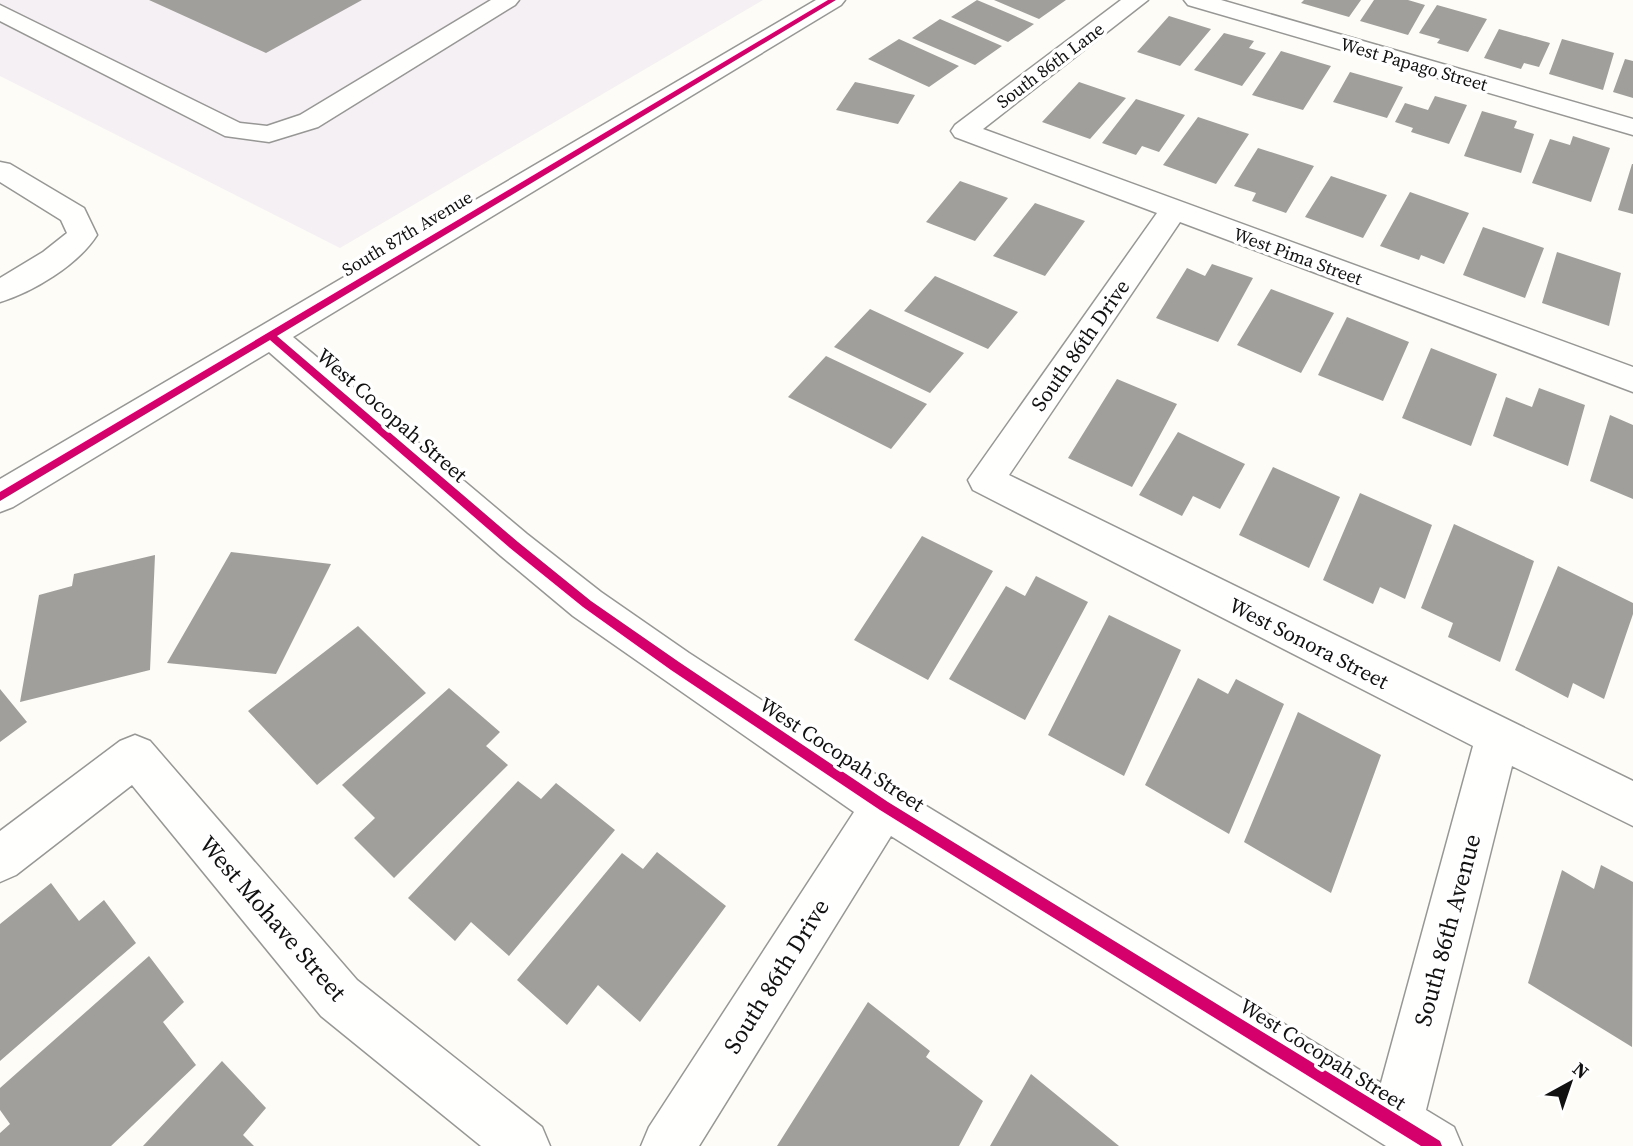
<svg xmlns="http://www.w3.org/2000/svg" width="1633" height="1146" font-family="'Source Serif 4',serif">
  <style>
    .industrial { fill: #f5f0f3 }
    .building { fill: #a19f9c }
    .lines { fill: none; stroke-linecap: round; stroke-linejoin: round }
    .minor-casing { stroke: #979795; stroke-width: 3 }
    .minor { fill: #fffffe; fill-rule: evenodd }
    .cycleway-casing { stroke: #fff; stroke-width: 5 }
    .cycleway { fill: #d6006c; fill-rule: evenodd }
    .labels { text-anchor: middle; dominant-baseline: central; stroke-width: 7; stroke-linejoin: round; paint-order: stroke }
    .far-street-label { font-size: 18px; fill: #111; stroke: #fff }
    .street-label { font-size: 21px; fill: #111; stroke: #fff }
    .near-street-label { font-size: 24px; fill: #111; stroke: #fff }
  </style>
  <rect width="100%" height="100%" fill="#fdfcf7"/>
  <path class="industrial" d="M0 0H763L340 248 0 76Z"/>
  <path class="building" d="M149 0H362L266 53Z
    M977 0 1034 24 1008 42 951 17Z
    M994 0H1066L1039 19Z
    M1304 0H1361L1349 17 1301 3Z
    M1374 0H1408L1425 5 1408 35 1360 21Z
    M1437 5 1487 19 1468 52 1437 43 1440 39 1419 33Z
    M1169 16 1211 29 1180 66 1137 52Z
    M940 19 1002 46 975 65 912 38Z
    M1499 29 1550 43 1539 67 1524 63 1521 69 1484 58Z
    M1224 33 1254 41 1249 48 1266 53 1242 86 1194 70Z
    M899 39 959 66 929 87 868 59Z
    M1562 39 1614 53 1603 90 1549 74Z
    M1281 51 1331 66 1303 110 1252 95Z
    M1625 59 1633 61V98L1613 92Z
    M1350 72 1403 87 1387 118 1333 102Z
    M855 82 915 95 898 124 836 110Z
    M1079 82 1126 98 1090 139 1042 122Z
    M1435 96 1467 105 1449 144 1411 132 1413 128 1395 122 1405 103 1428 110Z
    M1136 99 1185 115 1159 152 1142 146 1136 155 1102 143Z
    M1482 111 1517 121 1514 128 1534 134 1521 173 1464 156Z
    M1198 117 1249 134 1216 184 1163 165Z
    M1573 136 1610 148 1591 202 1532 183 1550 139 1570 145Z
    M1258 148 1314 166 1286 213 1252 201 1256 193 1234 186Z
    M1632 164H1633V214L1618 210Z
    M1331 176 1387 195 1363 238 1305 217Z
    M960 181 1008 198 975 241 926 222Z
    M1410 192 1469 213 1444 264 1421 255 1419 260 1380 246Z
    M1035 203 1085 221 1045 276 993 256Z
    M1483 227 1544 248 1525 298 1463 275Z
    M1557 252 1621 273 1609 326 1542 303Z
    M1212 264 1253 278 1218 342 1156 318 1187 268 1205 276Z
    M935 276 1018 312 988 349 904 311Z
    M1271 289 1334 313 1301 373 1237 345Z
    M870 309 964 353 930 393 834 347Z
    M1347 317 1409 342 1383 401 1318 375Z
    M1431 348 1497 374 1471 446 1402 418Z
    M826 356 927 404 891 449 788 397Z
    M1117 379 1177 404 1132 487 1068 458Z
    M1539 388 1585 405 1568 466 1493 436 1506 397 1532 407Z
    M1610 415 1633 425V499L1590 481Z
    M1178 432 1245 464 1220 509 1193 496 1182 516 1139 495Z
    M1273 467 1340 497 1309 568 1239 535Z
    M1360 493 1432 525 1405 599 1380 587 1373 604 1323 580Z
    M1454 524 1534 561 1500 662 1448 637 1453 623 1421 608Z
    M922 536 993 571 928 680 854 640Z
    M231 552 331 564 276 674 167 663Z
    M155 555 150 670 20 702 39 595 72 586 74 574Z
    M1558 566 1633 603V614L1604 699 1573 683 1568 698 1515 670Z
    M1036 576 1088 602 1025 720 949 679 1006 586 1025 596Z
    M1109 615 1181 650 1124 776 1048 735Z
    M358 626 426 693 317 785 248 711Z
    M1198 678 1228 694 1236 679 1284 704 1229 834 1145 785Z
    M449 688 500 732 486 746 508 765 394 878 354 838 375 818 342 785Z
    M0 689 27 722 0 742Z
    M1298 712 1381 755 1331 893 1244 842Z
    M518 781 541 799 556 783 615 830 509 956 471 922 455 941 408 898Z
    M657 852 726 906 640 1022 598 985 567 1025 517 980 622 853 643 869Z
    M1601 865 1633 882 1632 1047 1528 983 1562 870 1594 889Z
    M51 883 79 921 104 900 136 943 0 1061V924Z
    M149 956 184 1002 163 1022 196 1065 111 1146H0V1133L10 1124 0 1110V1088Z
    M868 1002 930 1051 926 1057 983 1101 959 1146H777Z
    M222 1061 266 1108 243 1135 254 1146H143Z
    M1031 1074 1119 1146H990Z"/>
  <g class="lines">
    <defs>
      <path id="minor" d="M491 0H519L515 5 318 127 269 142 225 136 0 21V5L240 123 267 126 300 115Z
        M816 0H845L841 5 293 337 527 534 601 592 689 653 900 790 1381 1083 1473 746 973 490 968 480 1157 213 955 137 951 131 955 125 1121 0H1148L983 129 1633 367V392L1180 222 1009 475 1633 781V826L1512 766 1426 1110 1454 1127 1462 1146H1386L891 836 699 1146H641L649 1127 854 812 573 616 501 556 269 352 13 507 0 512V479Z
        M1184 0H1221L1633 119V135L1188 5Z
        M0 162 10 164 84 208 97 235C78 265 33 292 0 302V278L43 252 67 233 61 220 0 182Z
        M135 735 150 741 357 980 542 1127 550 1146H481L321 1016 132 785 16 875 0 882V831L120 741Z"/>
    </defs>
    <use href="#minor" class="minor-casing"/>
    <use href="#minor" class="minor"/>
    <defs>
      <path id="cycleway" d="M828 0H836L277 336 518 542 591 601 679 662 888 802 1440 1141 1442 1146H1421L880 810 671 670 583 607 510 548 270 340 0 501V492Z"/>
    </defs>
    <use href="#cycleway" class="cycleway-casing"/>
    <use href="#cycleway" class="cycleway"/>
  </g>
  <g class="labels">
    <g class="far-street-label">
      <text transform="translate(1414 64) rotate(16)">West Papago Street</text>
      <text transform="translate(1050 65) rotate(-37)">South 86th Lane</text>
      <text transform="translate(407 233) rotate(-31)">South 87th Avenue</text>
      <text transform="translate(1298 256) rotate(20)">West Pima Street</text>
    </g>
    <g class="street-label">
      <text transform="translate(1080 345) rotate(-55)">South 86th Drive</text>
      <text transform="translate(392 415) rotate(41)">West Cocopah Street</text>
      <text transform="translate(1309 643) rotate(27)">West Sonora Street</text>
      <text transform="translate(842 754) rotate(33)">West Cocopah Street</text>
      <text transform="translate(1323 1054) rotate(32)">West Cocopah Street</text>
    </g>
    <g class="near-street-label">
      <text transform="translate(273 918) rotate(49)">West Mohave Street</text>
      <text transform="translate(1447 930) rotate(-75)">South 86th Avenue</text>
      <text transform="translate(776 976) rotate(-58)">South 86th Drive</text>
    </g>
  </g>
  <g transform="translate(1570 1083) rotate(40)" stroke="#ffffff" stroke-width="5" paint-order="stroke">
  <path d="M0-5L12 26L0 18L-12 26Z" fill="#111111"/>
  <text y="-10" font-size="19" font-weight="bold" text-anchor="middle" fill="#111111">N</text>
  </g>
</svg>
